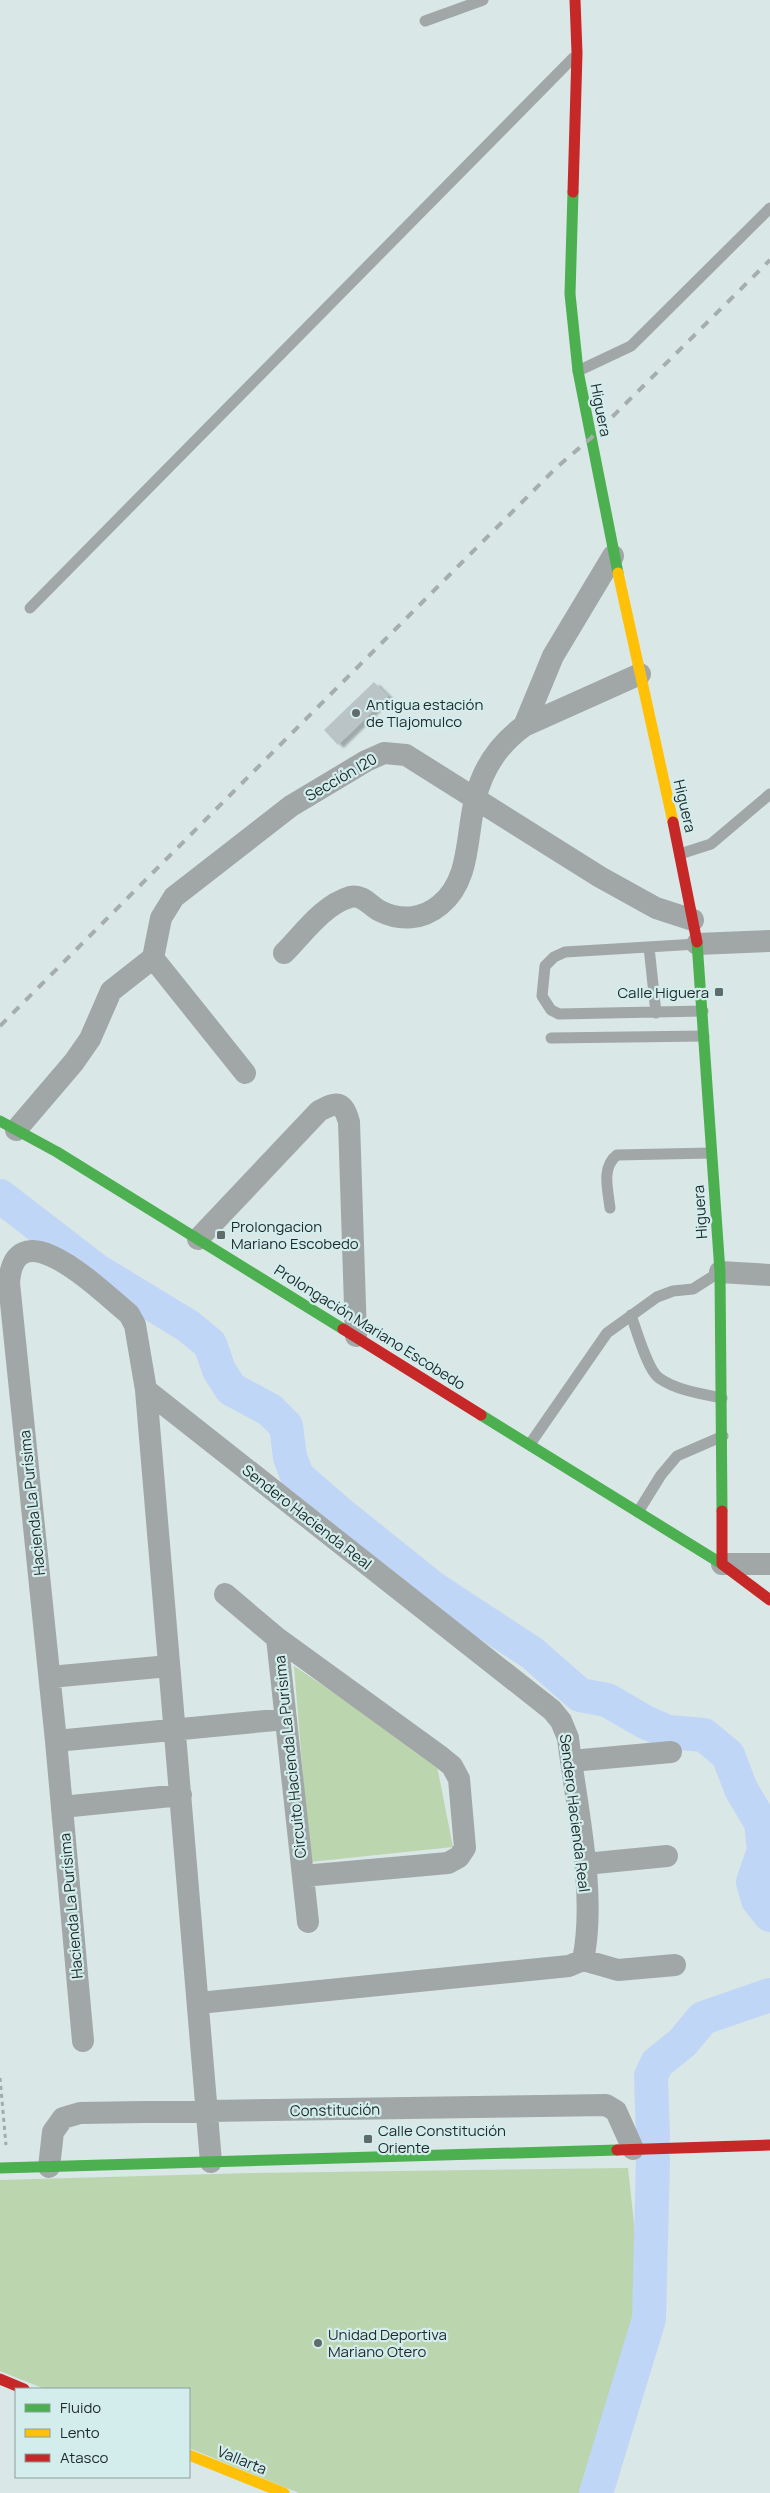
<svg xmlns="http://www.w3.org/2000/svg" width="770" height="2493" font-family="Manrope,sans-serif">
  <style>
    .green { fill: #bbd5ae }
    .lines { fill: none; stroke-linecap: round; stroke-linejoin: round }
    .river { stroke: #c0d6f6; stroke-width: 34 }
    .building { fill: #bac4c7; filter: url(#shadow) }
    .path { stroke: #a3abaa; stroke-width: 3; stroke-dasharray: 4 4; stroke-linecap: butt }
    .lane { stroke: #a1a6a6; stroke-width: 11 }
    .street { stroke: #a1a6a6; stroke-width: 22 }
    .fast { stroke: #4caf50; stroke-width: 11 }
    .slow { stroke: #ffc107; stroke-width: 11 }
    .jam { stroke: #c62828; stroke-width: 11 }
    .rail { stroke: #a5aead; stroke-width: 4; stroke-dasharray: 9 9; stroke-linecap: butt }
    .poi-dot { fill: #606c6c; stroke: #d3eded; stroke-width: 2 }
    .labels { text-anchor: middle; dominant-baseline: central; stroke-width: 4.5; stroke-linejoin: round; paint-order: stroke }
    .street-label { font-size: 15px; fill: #1f2929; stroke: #d3eded }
    .poi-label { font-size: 15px; fill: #1f2929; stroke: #d3eded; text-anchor: start }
  </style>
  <defs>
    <filter id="shadow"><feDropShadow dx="5.5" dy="3" stdDeviation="1" flood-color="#0004"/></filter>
  </defs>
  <rect width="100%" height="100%" fill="#d9e7e7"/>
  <path class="green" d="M294 1666 436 1761 453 1847 310 1862Z
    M628 2168 644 2316 588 2493H299L189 2448V2389H45L0 2371V2180L250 2173Z"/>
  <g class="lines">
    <path class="river" d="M0 1196 96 1270 188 1326 210 1344 219 1370 231 1389 270 1410 286 1426 290 1457 297 1476 342 1515 433 1588 532 1653 580 1695 607 1700 645 1722 668 1732 704 1735 728 1755 741 1789 761 1823 764 1850 753 1882 758 1900 770 1915
      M653 2138 651 2076 657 2063 682 2043 703 2018 770 1995
      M596 2493 649 2319 653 2160"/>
  </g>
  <path class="building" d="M374 682 388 696 338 745 324 730Z"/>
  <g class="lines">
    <path class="path" d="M0 2078 6 2145"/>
    <path class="lane" d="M425 21 483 0
      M578 371 631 346 770 208
      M30 608 573 58
      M680 854 711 844 770 794
      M697 944 565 952 554 957 545 966 542 996 551 1010 559 1014 703 1011
      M649 947 656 1013
      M551 1038 704 1036
      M610 1208C608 1190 601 1167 617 1155L711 1153
      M631 1315C636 1329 648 1371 659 1378 676 1390 701 1394 722 1398
      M530 1444 607 1333 657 1297 673 1291 693 1289 718 1273
      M638 1512 661 1475 677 1456 723 1436"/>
    <path class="street" d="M524 726 553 656 613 556
      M697 944 770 941
      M284 953C303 934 323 905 350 897 363 894 370 906 380 911 400 921 422 920 440 905 471 880 466 835 475 800 482 770 499 744 524 726L640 674
      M153 958 245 1073
      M16 1130 74 1062 90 1039 111 991 153 958 161 918 174 897 291 806 366 761 384 753 406 755 600 877 656 908 693 920
      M198 1239 319 1111C337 1101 343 1101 349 1122L356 1336
      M720 1272 770 1275
      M146 1390 552 1710 561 1721 568 1738C576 1806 597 1893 583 1960L569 1966 199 2003
      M722 1564H770
      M225 1594 277 1638 441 1757 452 1766 459 1779 465 1848 459 1857 448 1863 303 1876
      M277 1638 308 1922
      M50 1677 169 1666
      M56 1741 286 1719
      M571 1761 671 1752
      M62 1807 181 1795
      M585 1864 667 1856
      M583 1960 618 1970 675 1965
      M83 2041 56 1741 9 1283C15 1204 104 1294 129 1314L135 1325 146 1390 211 2162
      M49 2167 53 2132 63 2118 80 2113 606 2105 616 2111 633 2149"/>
    <path class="fast" d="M573 192 570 294 578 371 618 573
      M697 942 720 1272 722 1511
      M0 1121 57 1152 343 1329
      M481 1415 722 1564
      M0 2168 617 2150"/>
    <path class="slow" d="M618 573 673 822
      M189 2455 284 2493"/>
    <path class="jam" d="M573 192 577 53 575 0
      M673 822 697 942
      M343 1329 481 1415
      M722 1511V1564L770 1600
      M617 2150 770 2145
      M0 2379 24 2389"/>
    <path class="rail" d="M0 1026 556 468 591 438 770 260"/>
  </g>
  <g class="poi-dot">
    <circle cx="356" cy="713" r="5"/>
    <rect x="714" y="987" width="10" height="10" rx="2.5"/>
    <rect x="216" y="1230" width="10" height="10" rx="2.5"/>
    <rect x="363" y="2134" width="10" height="10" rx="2.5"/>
    <circle cx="318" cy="2343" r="5"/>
  </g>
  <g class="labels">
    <g class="street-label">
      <text transform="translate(601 410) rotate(79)">Higuera</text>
      <text transform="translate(341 777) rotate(-30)">Sección I20</text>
      <text transform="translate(685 806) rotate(77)">Higuera</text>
      <text transform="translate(700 1212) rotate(-94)">Higuera</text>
      <text transform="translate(370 1327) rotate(32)">Prolongación Mariano Escobedo</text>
      <text transform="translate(32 1503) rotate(-96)">Hacienda La Purísima</text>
      <text transform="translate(307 1517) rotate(38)">Sendero Hacienda Real</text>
      <text transform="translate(290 1757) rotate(-96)">Circuito Hacienda La Purísima</text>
      <text transform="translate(575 1813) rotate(83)">Sendero Hacienda Real</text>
      <text transform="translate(71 1906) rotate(-95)">Hacienda La Purísima</text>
      <text transform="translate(335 2110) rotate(-1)">Constitución</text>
      <text transform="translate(242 2460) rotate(22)">Vallarta</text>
    </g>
    <g class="poi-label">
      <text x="366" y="704">Antigua estación<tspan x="366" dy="17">de Tlajomulco</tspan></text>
      <text x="709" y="992" text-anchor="end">Calle Higuera</text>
      <text x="231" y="1226">Prolongacion<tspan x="231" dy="17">Mariano Escobedo</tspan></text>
      <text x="378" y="2130">Calle Constitución<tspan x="378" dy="17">Oriente</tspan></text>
      <text x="328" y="2334">Unidad Deportiva<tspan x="328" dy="17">Mariano Otero</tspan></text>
    </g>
  </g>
  <rect x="15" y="2388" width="175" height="90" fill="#d3eded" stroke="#8b9f9f"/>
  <rect x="25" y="2404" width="25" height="8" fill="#4caf50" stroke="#8b9f9f"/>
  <text x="60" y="2413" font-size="15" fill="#1f2929">Fluido</text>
  <rect x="25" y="2429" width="25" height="8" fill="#ffc107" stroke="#8b9f9f"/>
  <text x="60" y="2438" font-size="15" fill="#1f2929">Lento</text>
  <rect x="25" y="2454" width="25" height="8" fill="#c62828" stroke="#8b9f9f"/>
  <text x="60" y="2463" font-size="15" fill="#1f2929">Atasco</text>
</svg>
